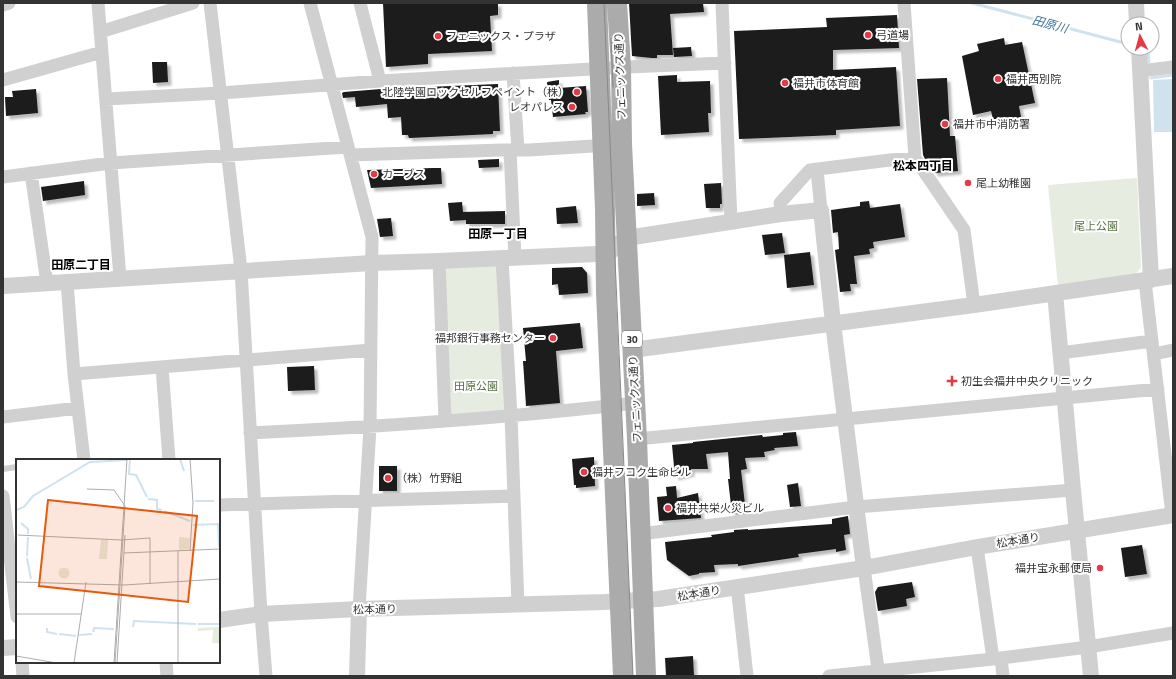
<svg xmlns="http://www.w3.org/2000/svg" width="1176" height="679" font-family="'Titillium Web','Noto Sans JP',sans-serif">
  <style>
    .green { fill: #e6ecdf }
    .water { fill: #cfe2ee }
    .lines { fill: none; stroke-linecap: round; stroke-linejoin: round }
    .stream { stroke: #cfe2ee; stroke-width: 3 }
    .building { fill: #1a1a1a; filter: url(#shadow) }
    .service { stroke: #d0d0d0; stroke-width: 6 }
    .minor { stroke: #d0d0d0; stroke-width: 13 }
    .tertiary { stroke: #d0d0d0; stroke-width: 16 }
    .primary { stroke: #ababab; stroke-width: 20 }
    .tram { stroke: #888; stroke-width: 1 }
    .poi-dot { fill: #e63946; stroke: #fff; stroke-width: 1.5 }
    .labels { text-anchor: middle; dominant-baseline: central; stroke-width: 4; stroke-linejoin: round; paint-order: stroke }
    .shield { fill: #fff; stroke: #707070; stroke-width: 1 }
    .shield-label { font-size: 10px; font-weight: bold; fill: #333 }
    .poi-label { font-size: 11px; fill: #333; stroke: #fff; text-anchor: start }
    .street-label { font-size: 11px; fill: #333; stroke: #fff }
    .park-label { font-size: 11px; fill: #56703f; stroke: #fff }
    .water-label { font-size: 12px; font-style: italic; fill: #3f7597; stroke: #fff }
    .neighbourhood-label { font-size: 12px; font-weight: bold; fill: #000; stroke: #fff }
    .inset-river { fill: none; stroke: #cfe2ee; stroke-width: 2 }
    .inset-road { fill: none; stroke: #adadad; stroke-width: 1 }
    .view { fill: #e8590c; fill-opacity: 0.15; stroke: #e8590c; stroke-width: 2 }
    .inset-edge { fill: none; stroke: #333; stroke-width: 2 }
  </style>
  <defs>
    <filter id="shadow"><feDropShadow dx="3.5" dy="3.5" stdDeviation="1" flood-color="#0004"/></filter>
  </defs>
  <rect width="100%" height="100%" fill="#fff"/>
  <path class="green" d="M1137 178 1141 267 1136 274 1058 286 1048 185Z
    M498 265 507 413 447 418 444 267Z"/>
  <path class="water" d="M1173 79V132H1154L1153 80Z"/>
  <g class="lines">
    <path class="stream" d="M972 3 1128 44
      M1148 49 1149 62
      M1151 78 1173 75"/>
  </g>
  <path class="building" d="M383 3H498V15L490 16 492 51 428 54V64L386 67Z
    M629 3H703L704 12 670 14 673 55H657V58H652L632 56Z
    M897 15 899 48 833 50V70L896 67 900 126 836 130V135L739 139 734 31 827 27 826 18Z
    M1004 38 1005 45 1022 42 1035 103 1019 106 1021 117 994 123 991 111 973 115 962 56 979 51 977 44Z
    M691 47 692 56 674 57 673 48Z
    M152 62H167L168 82 153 83Z
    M677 75V82L710 81 711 113H708L709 132 661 135 658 76Z
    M947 78 950 136H955L958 171 935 173 930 166 929 158 925 159 923 155 917 79Z
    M559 80V88L586 86 588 112H585L586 114 553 117 551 100H549L547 82Z
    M498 84 500 131H493V134L409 138 408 135H402L401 117 388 118 387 104 356 107 355 97 343 98 342 93 344 92 381 89Z
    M36 89 38 113 6 116 5 97H13L12 91Z
    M499 159V167L479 168 478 160Z
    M433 168H441L442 184 371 188 367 170Z
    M84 181 85 195 43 201 41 187Z
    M721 183 722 204H720V208H706L704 184Z
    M654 193 655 205 637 206V194Z
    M869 201 870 208 900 204 905 237 873 242 874 248 869 249 870 254 854 256 857 284H850L851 291 840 292 835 250 839 249 838 232 833 233 831 210 860 206V202Z
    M462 202 463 212 505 211V224H466V220L450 221 448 203Z
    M576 206 578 223 557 224 556 208Z
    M391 218 393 236 380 237 377 219Z
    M782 233 785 253 765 255 762 235Z
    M810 252 814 285 787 288 784 255Z
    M582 267 587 273 588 293 559 295 558 284 552 285V268Z
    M580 323 583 348 556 351 560 403 526 406 523 361H526L523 328Z
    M314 366 315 390 288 391 287 367Z
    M796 432 798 446 774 448 775 450 764 452 765 457 745 458 747 469 741 470 746 513 732 514 728 479H730L728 452 706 454 708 469H691V473L675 477 672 445 693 443V442L762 435 763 437 783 435V433Z
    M594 457 595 486 576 488V485H574L572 459Z
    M379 466H397V491H379Z
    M798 483 801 506 790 507 787 485Z
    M676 486 677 498 698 493 701 518 659 521 657 497 667 496 666 487Z
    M848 516 850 534 844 535 846 550 836 552V549L798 554 799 557 738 566V564L714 565 715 572 699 573V574L689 576 667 560 665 542 712 537 711 535 734 532V530L748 529V530L832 524V519Z
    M1142 545 1147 574 1125 577 1121 548Z
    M912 582 915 597 906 599 907 606 878 611 875 592 878 587Z
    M693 656 694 676H666L665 658Z"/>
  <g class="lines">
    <path class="service" d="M3 469 17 467"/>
    <path class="minor" d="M98 3 120 278
      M210 3 241 270 261 614 266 676
      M310 3 372 237 370 427 359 609
      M360 3 380 81
      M722 3 731 222
      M904 3 915 158 964 230 974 305
      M3 5 9 3
      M100 32 193 3
      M1140 71 1173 67
      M513 73 518 150
      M3 80 102 52
      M106 99 221 93 380 81 627 67 725 63
      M510 150 515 258
      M351 155 502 150H529L609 145
      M817 170 821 210
      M31 173 47 283
      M3 177 111 163 348 147
      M781 214 780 203 807 173 810 170 890 160 915 158
      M502 259 511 416 518 605
      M439 261 445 421
      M1145 281 1172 515
      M67 282 74 374 84 460
      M1060 353 1152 341
      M1154 354 1173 350
      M162 367 169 460
      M74 374 371 350
      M3 417 78 408
      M250 433C378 427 507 418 635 403
      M637 439 1158 389
      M3 496 17 617
      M219 505 514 496
      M640 534 856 507 1073 490
      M977 547 993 659
      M864 568 879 676
      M737 586 747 676
      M1001 658 1003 676
      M22 662 23 676
      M166 662 167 676
      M829 676 993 659 1088 647 1173 633"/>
    <path class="tertiary" d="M1136 3 1137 24
      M1139 48 1151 280
      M3 286 372 263 439 261 597 254C603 254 609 253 614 249 619 245 621 240 627 238L781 214 821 210 833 323 864 568
      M1055 293 1073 490 1091 676
      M632 350 974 305 1173 276
      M219 620 261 614 359 609 605 602 658 599 864 568 977 547 1173 515
      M3 648 17 647
      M357 676 359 609"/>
    <path class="primary" d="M597 3 605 209 606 292 623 676
      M617 3 621 67 622 144 637 439 646 676"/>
    <path class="tram" d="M604 3 633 676
      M611 39 613 87"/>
  </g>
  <g class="poi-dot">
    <circle cx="868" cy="35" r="4"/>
    <circle cx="438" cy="36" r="4"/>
    <circle cx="998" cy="79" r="4"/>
    <circle cx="785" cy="83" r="4"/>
    <circle cx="577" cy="92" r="4"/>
    <circle cx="572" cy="107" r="4"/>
    <circle cx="945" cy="124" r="4"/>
    <circle cx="374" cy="174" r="4"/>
    <circle cx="968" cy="183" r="4"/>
    <circle cx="553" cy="338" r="4"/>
    <path d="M950 375h4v4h4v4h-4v4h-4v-4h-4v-4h4z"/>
    <circle cx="584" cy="472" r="4"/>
    <circle cx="388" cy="478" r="4"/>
    <circle cx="668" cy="508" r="4"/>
    <circle cx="1100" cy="568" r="4"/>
  </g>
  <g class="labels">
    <rect class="shield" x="622" y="331" width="20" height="16" rx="3"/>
    <g class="shield-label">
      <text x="632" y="339">30</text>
    </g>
    <g class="poi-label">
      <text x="876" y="35">弓道場</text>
      <text x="446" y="36">フェニックス・プラザ</text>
      <text x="1006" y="79">福井西別院</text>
      <text x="793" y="83">福井市体育館</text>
      <text x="569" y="92" text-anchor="end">北陸学園ロックセルフペイント（株）</text>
      <text x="564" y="107" text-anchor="end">レオパレス</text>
      <text x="953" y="124">福井市中消防署</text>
      <text x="382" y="174">カーブス</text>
      <text x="976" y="183">尾上幼稚園</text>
      <text x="545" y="338" text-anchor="end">福邦銀行事務センター</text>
      <text x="961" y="381">初生会福井中央クリニック</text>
      <text x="592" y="472">福井フコク生命ビル</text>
      <text x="396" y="478">（株）竹野組</text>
      <text x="676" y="508">福井共栄火災ビル</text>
      <text x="1092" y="568" text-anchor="end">福井宝永郵便局</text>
    </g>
    <g class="street-label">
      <text transform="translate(620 76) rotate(-92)">フェニックス通り</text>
      <text transform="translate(635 399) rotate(-93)">フェニックス通り</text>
      <text transform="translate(1018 540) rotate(-9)">松本通り</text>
      <text transform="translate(699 593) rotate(-9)">松本通り</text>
      <text transform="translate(375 609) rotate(-1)">松本通り</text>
    </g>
    <g class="park-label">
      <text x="1096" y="226">尾上公園</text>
      <text x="476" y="386">田原公園</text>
    </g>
    <g class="water-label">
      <text transform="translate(1050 24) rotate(15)">田原川</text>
    </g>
    <g class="neighbourhood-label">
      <text x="923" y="165">松本四丁目</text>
      <text x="498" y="233">田原一丁目</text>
      <text x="81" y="264">田原二丁目</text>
    </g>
  </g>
  <g transform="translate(16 459)">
    <rect width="204" height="204" fill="#fff"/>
    <path d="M163 78 174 79 173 90 163 91ZM85 81H92L91 100H83ZM42.5 114a5.5 5.5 0 1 1 11 0a5.5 5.5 0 1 1-11 0ZM203 168 204 184H196L197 171 182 172V169Z" fill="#e6ecdf"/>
    <path class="inset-river" d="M114 0 113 15 120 16 131 38M164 0 168 12M132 40 141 41V50L146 51M179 42H198M0 51 8 48 17 37 74 3 111 1M148 52 174 62M5 64 12 70V75M177 66 202 65 203 88M11 97 12 78M11 99 15 120M182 165H204M117 168 118 162 180 165M31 169V173L41 175M77 173 78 169 98 170M43 175 60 177M63 176 76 175"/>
    <path class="inset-road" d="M174 0 177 44 174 92M71 30 98 31 109 47 99 204M0 53V117M2 76 105 81 134 79V125M162 92V204M108 94 204 90M0 123 108 126 204 120M0 155H65M0 197 41 204M58 204 70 123M98 204 111 0M101 204 109 76"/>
    <path class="view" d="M32 41 181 57 172 143 23 127Z"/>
    <rect width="204" height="204" class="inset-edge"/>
  </g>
  <rect width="1176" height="679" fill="none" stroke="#333333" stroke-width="8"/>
  <g transform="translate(1140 36) rotate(354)"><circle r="19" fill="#ffffff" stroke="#adadad"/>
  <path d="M0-3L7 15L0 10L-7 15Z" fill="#e63946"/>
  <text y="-6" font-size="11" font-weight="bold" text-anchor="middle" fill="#333333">N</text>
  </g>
</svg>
